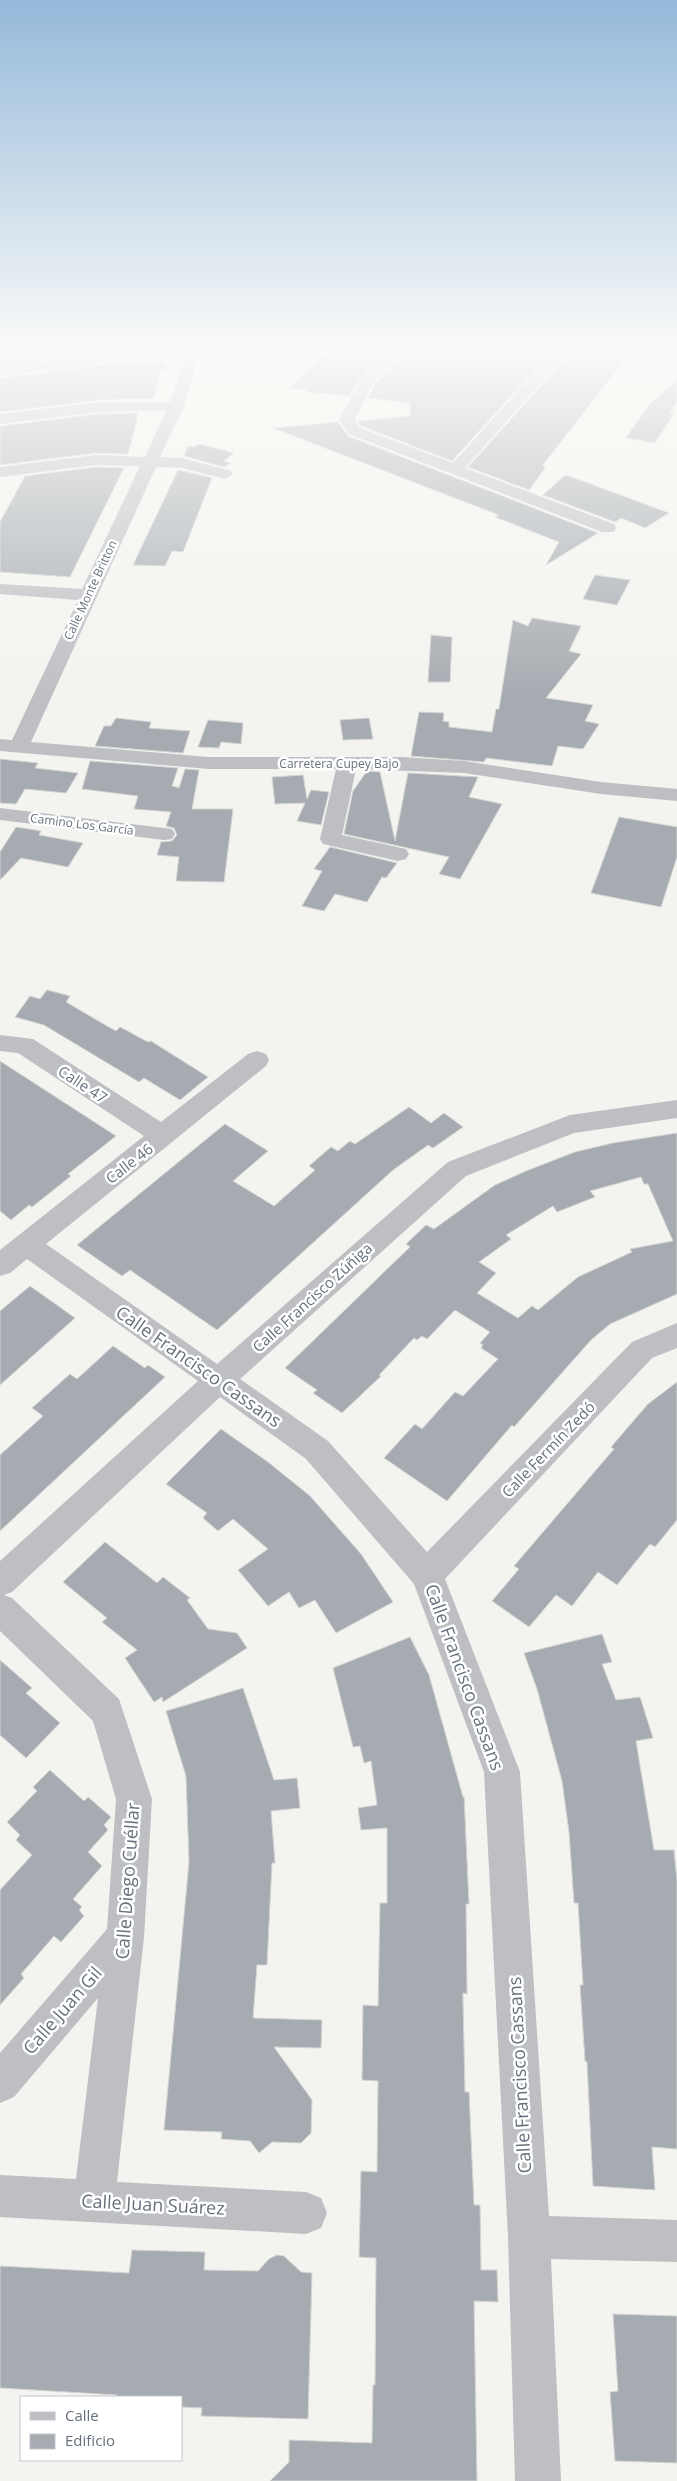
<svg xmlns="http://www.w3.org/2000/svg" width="677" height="2481" font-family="'Open Sans',sans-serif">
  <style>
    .building { fill: #a6abb1; stroke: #d4d4d2; fill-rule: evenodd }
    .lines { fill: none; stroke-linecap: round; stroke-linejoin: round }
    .minor { fill: #bdbfc3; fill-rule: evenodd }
    .labels { text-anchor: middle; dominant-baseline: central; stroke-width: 5; stroke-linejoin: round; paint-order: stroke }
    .far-street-label { font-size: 12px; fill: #66717d; stroke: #fff }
    .street-label { font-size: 15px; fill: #66717d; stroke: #fff }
    .near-street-label { font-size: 18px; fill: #66717d; stroke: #fff }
  </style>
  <rect width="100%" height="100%" fill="#f3f3f0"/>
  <path class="building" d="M0 350H152L116 351 0 366Z
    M329 350H391L361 377 350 396 305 392 307 390 289 388Z
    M411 350H553L452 461 361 426 358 421 410 416V403L368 398 375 384Z
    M580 350H632L543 465 545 468 529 490 468 467 566 358 576 355Z
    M165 361 167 371H160L154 398 98 400 0 412V378L116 363Z
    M677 380V402L670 412 674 413 655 443 626 438 648 406Z
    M137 413V420L128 454 96 453 0 465V426L98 414Z
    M338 422 348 436 598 533 546 565 559 542 495 517 499 515 273 428Z
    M199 444 234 453 224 461 231 463 224 467 184 456 188 446 193 447Z
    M96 467 124 468 70 577 0 572V522L25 476Z
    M178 470 212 478 183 552 172 551 165 566 133 565Z
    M565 475 583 481 669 513 645 528 621 518 615 522 543 495Z
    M595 575 630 580 617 605 583 599Z
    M532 618 581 626 569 651 581 654 546 698 593 705 585 721 599 724 583 749 558 746 552 766 486 758 484 762 411 756 419 712 444 713 443 721 449 722V727L492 732 496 709H499L513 620 528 626Z
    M431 635 452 637 450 682H428Z
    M116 718 151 722 149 728 190 731 183 753 95 746 104 726H111Z
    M369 718 373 739 343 740 340 720Z
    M208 720 243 723 241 744 221 742 219 748 198 747Z
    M0 759 38 763 35 768 78 773 66 793 25 789 16 804 0 803Z
    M90 761 178 768 172 786 176 787 179 788 185 769 199 770 192 809H233L224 882 176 881 179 857 157 855 161 842 172 841 177 835 174 828 166 826 171 812 134 809 138 796 82 789Z
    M367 771 380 772 395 841 408 773 478 777 469 797 502 804 460 879 439 874 449 857 344 834 353 791Z
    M303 775 307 799 311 790 329 792 321 825 297 821 305 803 275 804 272 777Z
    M619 817 677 827V857L661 907 591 893Z
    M16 827 41 831 39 835 83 843 68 867 21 858 0 880V852Z
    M330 847 397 863 386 878 382 877 367 902 335 894 324 911 302 906 322 871 314 869Z
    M47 990 70 996 66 1002 107 1026 116 1031 120 1027 148 1042 151 1041 208 1077 180 1100 144 1078 139 1082 44 1025 15 1017 30 996 40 999Z
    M0 1061 116 1136 68 1174 71 1176 32 1207 29 1205 11 1220 0 1211Z
    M409 1107 431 1123 444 1113 463 1127 433 1148 428 1145 393 1170 217 1330 130 1270 122 1276 77 1245 225 1124 268 1151 233 1181 274 1206 315 1170 309 1166 331 1147 338 1151 350 1141 355 1144Z
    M677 1133V1294L610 1324 591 1340 514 1427 512 1425 447 1501 384 1458 415 1424 422 1429 455 1392 463 1396 498 1359 481 1348 483 1345 480 1343 490 1332 455 1310 427 1339 422 1336 417 1340 414 1338 379 1375 381 1376 342 1413 313 1393 317 1390 285 1368 410 1247 406 1244 426 1225 434 1229 495 1185 526 1171 575 1152 613 1143ZM641 1177 644 1184H648L673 1241 630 1249 632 1252 578 1277 538 1310 532 1306 518 1318 477 1293 496 1273 479 1262 511 1239 506 1235 553 1206 557 1212 595 1197 590 1191Z
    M30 1286 75 1318 0 1385V1311Z
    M113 1346 145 1368 148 1365 165 1377 0 1531V1455L43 1416 32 1408 70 1374 77 1379Z
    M677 1382V1520L655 1547 650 1544 617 1585 598 1572 572 1606 556 1595 529 1627 492 1601 519 1569 514 1566 614 1449 611 1447 648 1404Z
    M221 1429 268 1462 310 1496 361 1554 393 1602 336 1633 315 1600 299 1608 289 1592 268 1606 238 1570 268 1549 233 1519 218 1531 203 1518 207 1513 166 1484Z
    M105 1542 157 1583 163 1577 190 1598 187 1600 208 1629 237 1633 247 1648 163 1702 162 1697 154 1702 125 1658 137 1650 102 1622 107 1618 63 1582Z
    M602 1634 612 1662 602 1664 616 1700 640 1697 653 1738 636 1741 654 1850H674L677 1881V2149L652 2147 655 2190 593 2186 587 2062 585 2061 580 1985H583L578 1903H574L569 1832 562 1781 537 1689 524 1653Z
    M410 1637 429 1675 463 1797 464 1796 469 1904H466L467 1994 463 1993V2001L465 2092H469L474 2205H480L481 2270H497L498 2302 474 2301 477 2481H270L289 2462V2440L372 2443 373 2385H375L376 2258 359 2257 361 2171 377 2172 378 2081 362 2080 363 2005 378 2006 380 1903H387V1828L361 1830 358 1808 377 1805 371 1761 364 1763 360 1746 353 1747 333 1668Z
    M0 1660 32 1688 26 1693 60 1723 26 1758 0 1735Z
    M243 1688 274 1780 297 1778 300 1808 271 1811 275 1863H272L267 1965H257L253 2018 322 2020 321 2048 274 2047 312 2100 311 2133 301 2143 272 2142 259 2153 250 2141 221 2139 222 2132 164 2130 189 1862 186 1776 166 1711Z
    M50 1770 84 1801 88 1797 111 1817 104 1825 108 1830 88 1852 102 1866 73 1899 82 1907 79 1910 84 1916 61 1942 54 1936 21 1974 24 1978 0 2005V1890L32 1855 16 1840 20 1835 7 1822 37 1791 33 1787Z
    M132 2250 205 2252 204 2270 258 2271 269 2259 277 2255 284 2256 301 2272 312 2273 308 2419 201 2416 202 2408 181 2407V2397H117V2395L0 2388V2266L129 2273Z
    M613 2314 677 2316V2463L615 2461 610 2392 618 2391Z"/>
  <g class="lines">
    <path class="minor" d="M199 350 200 354 184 406 160 457 182 458 231 471 233 474 225 479 182 468 156 467 31 742 209 757H402L464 761 601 782 677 789V801L601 794 464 773 356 769 342 835 406 849 409 854 406 859 398 861 323 844 320 839 336 769H209L0 751V739L12 740 78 600 0 594V584L82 589 140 466 96 465 0 477V467L96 455 145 457 166 411 98 412 0 424V414L98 402H170L184 359 116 361 0 376V368L116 353Z
      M394 350H409L373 383 355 420 360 428 453 463 555 350H578L576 353 565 356 465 468 614 524 616 528 614 532H602L349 434 339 420 362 378Z
      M0 808 164 828 172 829 175 834 172 839 164 840 0 820Z
      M0 1035 33 1039 161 1122 248 1054 257 1051 266 1054 269 1060 266 1066 46 1244 217 1364 448 1162 570 1115 677 1100V1118L574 1133 466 1176 240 1379 328 1441 427 1552 632 1342 677 1323V1348L652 1358 445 1579 520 1772 549 2216 677 2220V2262L551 2259 561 2481H515L508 2237 484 1772 414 1584 306 1459 220 1397 12 1592 4 1595 12 1598 119 1699 152 1799 144 1937 117 2182 306 2192 321 2198 327 2213 321 2228 306 2234 0 2217V2175L76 2179 98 1998 14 2097 0 2103V2053L107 1929 116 1799 93 1721 0 1631V1561L198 1381 27 1259 10 1273 0 1276V1250L144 1136 18 1053 0 1051Z"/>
  </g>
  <linearGradient id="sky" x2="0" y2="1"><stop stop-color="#95b9da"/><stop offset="0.5" stop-color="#fafaf8"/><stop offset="1" stop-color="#fafaf8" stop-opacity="0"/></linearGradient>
  <rect width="677" height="697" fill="url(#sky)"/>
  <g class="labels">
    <g class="far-street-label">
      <text transform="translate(90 590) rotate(-65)">Calle Monte Britton</text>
      <text x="339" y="763">Carretera Cupey Bajo</text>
      <text transform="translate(82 824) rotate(7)">Camino Los García</text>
    </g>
    <g class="street-label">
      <text transform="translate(83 1084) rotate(33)">Calle 47</text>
      <text transform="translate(129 1163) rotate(-38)">Calle 46</text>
      <text transform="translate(312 1297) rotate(-42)">Calle Francisco Zúñiga</text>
      <text transform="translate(548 1449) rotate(-46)">Calle Fermín Zedó</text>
    </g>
    <g class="near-street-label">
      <text transform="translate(199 1366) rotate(35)">Calle Francisco Cassans</text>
      <text transform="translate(465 1677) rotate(70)">Calle Francisco Cassans</text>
      <text transform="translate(127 1881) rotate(-86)">Calle Diego Cuéllar</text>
      <text transform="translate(62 2010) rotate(-49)">Calle Juan Gil</text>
      <text transform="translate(519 2075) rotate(-93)">Calle Francisco Cassans</text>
      <text transform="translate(153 2204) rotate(3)">Calle Juan Suárez</text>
    </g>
  </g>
  <rect x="20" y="2396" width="162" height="65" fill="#ffffff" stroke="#c2c6cb"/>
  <rect x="30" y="2412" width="25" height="8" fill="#bdbfc3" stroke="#c2c6cb"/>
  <text x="65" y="2421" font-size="15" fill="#66717d">Calle</text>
  <rect x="30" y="2434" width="25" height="15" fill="#a6abb1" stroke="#c2c6cb"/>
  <text x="65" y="2446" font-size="15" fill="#66717d">Edificio</text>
</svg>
